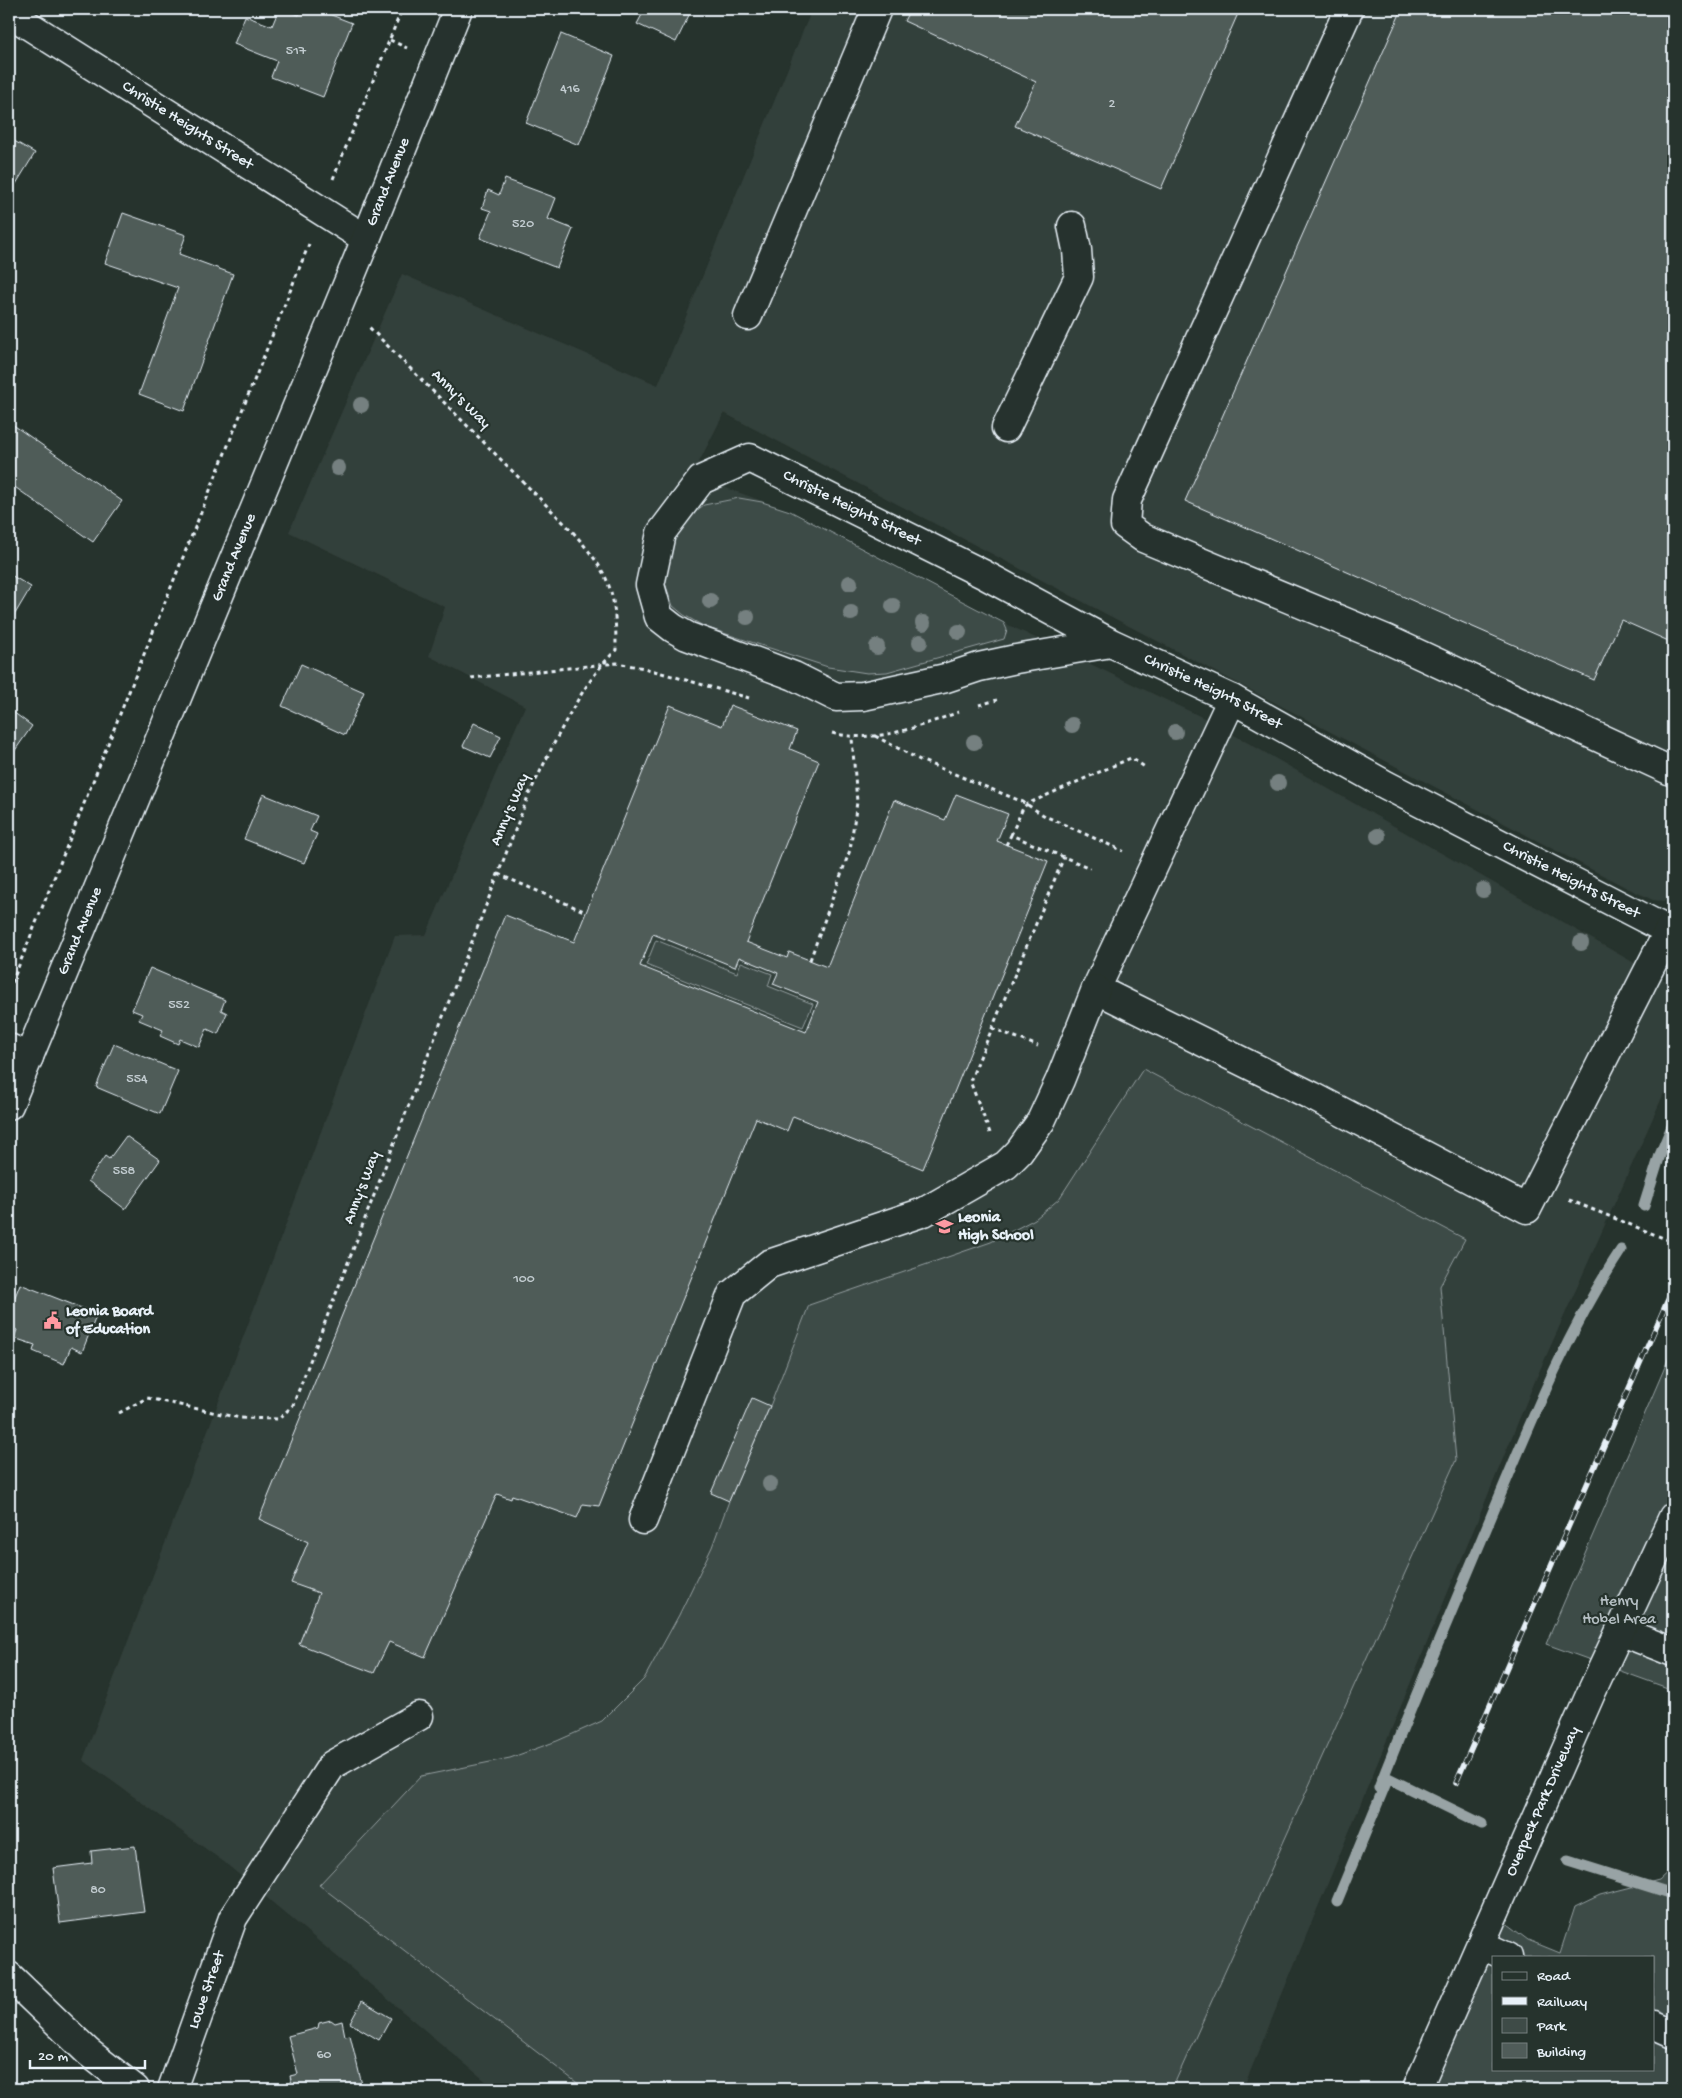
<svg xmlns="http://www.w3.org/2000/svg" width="1682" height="2098" font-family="'Gochi Hand',sans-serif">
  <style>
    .built { fill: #333f3a }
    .green { fill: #3e4b47; stroke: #939ea0; fill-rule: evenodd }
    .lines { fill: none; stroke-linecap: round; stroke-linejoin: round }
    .stream { stroke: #98a3a5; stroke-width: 11 }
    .building { fill: #505c59; stroke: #e8f1f8; fill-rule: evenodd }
    .minor-casing { stroke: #e8f1f8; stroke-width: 31 }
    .major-casing { stroke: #e8f1f8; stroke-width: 31 }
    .path { stroke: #e8f1f8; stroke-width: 3; stroke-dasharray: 4 4; stroke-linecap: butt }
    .minor { stroke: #26332d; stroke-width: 28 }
    .major { stroke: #26332d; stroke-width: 28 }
    .rail-casing { stroke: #e8f1f8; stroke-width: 5.5 }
    .rail { stroke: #26332d; stroke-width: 4; stroke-dasharray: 11; stroke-linecap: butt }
    .tree { fill: #758080 }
    .labels { text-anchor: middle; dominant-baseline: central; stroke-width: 4.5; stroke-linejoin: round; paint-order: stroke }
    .number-label { font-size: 14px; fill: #c2ccd0 }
    .street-label { font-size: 16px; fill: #e8f1f8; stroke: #26332d }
    .poi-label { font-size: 16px; font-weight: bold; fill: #e8f1f8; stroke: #26332d; text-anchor: start }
    .park-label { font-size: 16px; fill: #b5bfc3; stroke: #26332d }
  </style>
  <rect width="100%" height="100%" fill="#26332d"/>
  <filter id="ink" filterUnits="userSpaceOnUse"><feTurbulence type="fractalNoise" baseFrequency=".02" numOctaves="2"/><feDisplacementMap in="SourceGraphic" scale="10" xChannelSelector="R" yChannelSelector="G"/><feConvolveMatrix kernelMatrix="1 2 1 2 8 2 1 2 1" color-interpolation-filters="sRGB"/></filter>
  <g filter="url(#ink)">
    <path class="built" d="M812 9H1673V902L1653 900 1627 888 724 413 697 466 685 473 790 511 1004 623 1206 719 1673 985V1073L1535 1381 1243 2089H495L224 1862 83 1760 395 936 426 935 525 706 429 656 445 607 289 532 402 274 658 385Z"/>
    <path class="green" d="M739 498 762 502 790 511 1004 623 1007 630 1004 639 887 672 867 673 828 667 705 627 684 615 673 606 663 578 673 537 685 519 704 505Z
      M656 940 737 973 741 962 772 974 768 986 813 1004 803 1027 646 965Z
      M1143 1069 1465 1239 1440 1286 1456 1460 1172 2089H585L319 1885 421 1776 510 1758 557 1741 602 1721 644 1679 679 1615 712 1547 729 1501 770 1406 809 1305 991 1242 1035 1219 1059 1199Z
      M1673 1348V1690L1546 1644Z
      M1673 1867V2089H1417L1495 1915 1528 1940 1560 1953 1575 1907 1600 1895 1659 1880ZM1493 1957H1653V2069H1493Z"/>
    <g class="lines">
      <path class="stream" d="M1644 1206 1660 1155 1673 1124
        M1388 1778 1482 1824
        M1568 1861 1673 1894
        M1337 1901 1388 1778 1379 1788C1413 1701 1450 1615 1486 1529 1526 1434 1564 1336 1621 1250"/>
    </g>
    <path class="building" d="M279 9 299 15 302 9H316L352 23 323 97 271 77 277 61 234 44 245 16 272 26Z
      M645 9H692L676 42 637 24Z
      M910 9H1240L1161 189 1015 126 1036 82 904 21Z
      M1402 9H1673V643L1621 620 1594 680 1185 501Z
      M561 34 614 56 579 145 526 123Z
      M9 138 35 153 11 192 9 190Z
      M505 179 556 198 548 219 573 229 557 268 480 238 491 211 482 208 488 190 499 195Z
      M123 213 186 235 179 254 233 274 184 411 139 394 178 288 105 263Z
      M9 422 122 501 93 542 9 483Z
      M9 574 31 587 9 624Z
      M301 664 364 692 345 735 282 706Z
      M670 705 722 726 730 705 797 731 790 749 819 761 746 942 787 958 789 952 827 967 894 800 945 820 956 794 1008 814 997 841 1048 861 923 1169 793 1116 787 1131 756 1118 599 1506 583 1504 577 1518 512 1495 511 1499 497 1494 425 1657 389 1642 374 1673 299 1644 319 1593 291 1583 308 1542 259 1519 505 915 574 942ZM653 934 735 967 739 957 778 973 773 984 818 1002 806 1032 640 966Z
      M9 709 32 726 9 759Z
      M474 723 501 736 490 758 463 746Z
      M263 794 317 816 310 831 317 834 304 863 244 839Z
      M150 968 225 1000 221 1010 227 1013 218 1034 207 1029 199 1047 180 1039 178 1044 160 1036 163 1030 139 1020 142 1014 132 1010Z
      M114 1044 178 1071 160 1114 96 1087Z
      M126 1136 160 1160 125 1209 88 1181 105 1156 109 1159Z
      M20 1284 97 1314 82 1352 71 1347 64 1364 33 1351 35 1345 14 1338 17 1330 9 1327V1312Z
      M752 1398 770 1406 729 1501 711 1493Z
      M135 1846 144 1912 60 1923 53 1868 92 1863 91 1851Z
      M362 2001 391 2018 379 2040 350 2023Z
      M331 2020 335 2023 342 2021 345 2036 350 2035 363 2089H293L290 2076 298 2074 288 2036 318 2028 319 2023Z"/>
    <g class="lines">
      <defs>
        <g id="minor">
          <path d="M1349 9 1127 500 1125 525 1143 538 1386 639 1673 772"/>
          <path id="s1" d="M9 13 366 239"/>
          <path d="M748 316 877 9"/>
          <path d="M1006 428 1079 277 1077 250 1072 226"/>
          <path id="s2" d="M1111 643 1016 659 979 667 946 678 863 696 836 697 794 676 687 636 673 628 659 617 650 585 661 533 701 480 750 458 983 574 1111 643 1232 699 1386 785 1673 933"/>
          <path d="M1232 699 1096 989 1312 1096 1527 1209 1669 930"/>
          <path d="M9 1048 29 1057"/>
          <path d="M643 1520 732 1294 769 1264 924 1212 1006 1165 1019 1152 1041 1121 1060 1080 1096 989"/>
          <path d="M1620 1631 1673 1652"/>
          <path d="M1482 1945 1508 1957"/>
          <path d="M9 1976 88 2052 135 2089"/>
          <path d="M1653 2025 1673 2034"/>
          <path id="s3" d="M172 2089 233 1918 332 1765 419 1716"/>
          <path id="s4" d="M1417 2089 1591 1693 1673 1517"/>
        </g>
        <g id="major">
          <path id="s5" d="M9 1105 366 239 458 9"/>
        </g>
      </defs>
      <use href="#minor" class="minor-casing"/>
      <use href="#major" class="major-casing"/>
      <path class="path" d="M390 40 407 48
        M333 179 402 9
        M471 678 617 663 644 668 749 698
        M979 705 997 700
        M832 733C875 744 918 727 959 712
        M875 736 920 760 1023 802 1045 816 1123 851
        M1011 835 1023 808 1027 804 1131 758 1145 767
        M1006 845 1011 835 1090 868
        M498 874 586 912
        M810 960 850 850 857 802 852 738
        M9 990 309 244
        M992 1028 1038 1046
        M990 1133 970 1081 1064 857
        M1569 1200 1673 1242
        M119 1413 147 1398 240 1418 279 1419 293 1405 529 794C553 747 578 687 616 650 616 590 611 576 572 531L367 325"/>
      <use href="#minor" class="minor"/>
      <use href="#major" class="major"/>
      <defs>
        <path id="rail" d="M1456 1783 1673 1288"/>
      </defs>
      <use href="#rail" class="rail-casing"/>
      <use href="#rail" class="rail"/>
    </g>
    <g class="tree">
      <circle cx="361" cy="405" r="8"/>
      <circle cx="338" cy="468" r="8"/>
      <circle cx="850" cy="583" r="8"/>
      <circle cx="710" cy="601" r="8"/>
      <circle cx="893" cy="606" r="8"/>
      <circle cx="851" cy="613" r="8"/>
      <circle cx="747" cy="617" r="8"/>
      <circle cx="923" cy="623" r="8"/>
      <circle cx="959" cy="632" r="8"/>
      <circle cx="920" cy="642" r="8"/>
      <circle cx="877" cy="647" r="8"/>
      <circle cx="1072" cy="725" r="8"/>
      <circle cx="1175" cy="732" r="8"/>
      <circle cx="974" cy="742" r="8"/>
      <circle cx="1278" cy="783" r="8"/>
      <circle cx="1378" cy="836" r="8"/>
      <circle cx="1483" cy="890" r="8"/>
      <circle cx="1581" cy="943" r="8"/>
      <circle cx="770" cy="1484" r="8"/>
    </g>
  </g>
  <defs>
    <symbol id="school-bare" viewBox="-9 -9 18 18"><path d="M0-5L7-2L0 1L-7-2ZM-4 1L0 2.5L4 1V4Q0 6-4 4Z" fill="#ff9aa2" stroke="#26332d" stroke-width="2.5" paint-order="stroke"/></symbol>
    <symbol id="civic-bare" viewBox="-9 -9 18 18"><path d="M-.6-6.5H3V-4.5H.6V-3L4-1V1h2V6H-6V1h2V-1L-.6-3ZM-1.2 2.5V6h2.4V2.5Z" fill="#ff9aa2" stroke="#26332d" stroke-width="2.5" paint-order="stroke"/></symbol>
  </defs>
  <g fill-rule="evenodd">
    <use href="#school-bare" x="932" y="1214" width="25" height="25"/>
    <use href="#civic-bare" x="40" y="1308" width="25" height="25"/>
  </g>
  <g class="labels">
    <g class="number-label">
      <text x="296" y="51">517</text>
      <text x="570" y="89">416</text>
      <text x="1112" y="104">2</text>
      <text x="523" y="224">520</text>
      <text x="179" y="1005">552</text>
      <text x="137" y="1079">554</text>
      <text x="124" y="1171">558</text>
      <text x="524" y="1279">100</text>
      <text x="98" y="1890">80</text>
      <text x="324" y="2055">60</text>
    </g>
    <g class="street-label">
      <text stroke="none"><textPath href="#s1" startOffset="211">Christie Heights Street</textPath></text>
      <text stroke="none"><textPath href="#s5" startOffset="998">Grand Avenue</textPath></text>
      <text transform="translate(460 400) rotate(45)">Anny's Way</text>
      <text stroke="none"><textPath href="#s2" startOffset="796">Christie Heights Street</textPath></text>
      <text stroke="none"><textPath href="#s5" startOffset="592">Grand Avenue</textPath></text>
      <text stroke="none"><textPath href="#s2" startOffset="1201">Christie Heights Street</textPath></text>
      <text transform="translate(511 810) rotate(-67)">Anny's Way</text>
      <text stroke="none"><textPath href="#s2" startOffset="1606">Christie Heights Street</textPath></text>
      <text stroke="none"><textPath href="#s5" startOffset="188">Grand Avenue</textPath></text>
      <text transform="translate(363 1188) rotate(-69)">Anny's Way</text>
      <text stroke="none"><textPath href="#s4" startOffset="314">Overpeck Park Driveway</textPath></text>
      <text stroke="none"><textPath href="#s3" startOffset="105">Lowe Street</textPath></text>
    </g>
    <g class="poi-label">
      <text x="958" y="1218">Leonia<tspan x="958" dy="18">High School</tspan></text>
      <text x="66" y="1312">Leonia Board<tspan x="66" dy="18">of Education</tspan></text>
    </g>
    <g class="park-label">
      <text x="1619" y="1602">Henry<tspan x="1619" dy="18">Hobel Area</tspan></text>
    </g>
  </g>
  <rect width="1682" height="2098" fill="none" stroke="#26332d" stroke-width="30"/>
  <rect x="15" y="15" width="1652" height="2068" fill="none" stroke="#e8f1f8" stroke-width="2" filter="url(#ink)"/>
  <rect x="1492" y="1956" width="162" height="115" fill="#26332d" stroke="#747f7e"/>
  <rect x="1502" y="1972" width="25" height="8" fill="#26332d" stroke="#747f7e"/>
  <text x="1537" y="1980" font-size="15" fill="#e8f1f8">Road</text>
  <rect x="1502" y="1997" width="25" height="8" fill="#e8f1f8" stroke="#747f7e"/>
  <text x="1537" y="2006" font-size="15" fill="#e8f1f8">Railway</text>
  <rect x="1502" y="2018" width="25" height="15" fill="#3e4b47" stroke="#747f7e"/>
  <text x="1537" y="2030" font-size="15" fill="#e8f1f8">Park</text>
  <rect x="1502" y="2043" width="25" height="15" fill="#505c59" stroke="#747f7e"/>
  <text x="1537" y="2056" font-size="15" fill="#e8f1f8">Building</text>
  <path d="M30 2060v8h115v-8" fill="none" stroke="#e8f1f8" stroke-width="2.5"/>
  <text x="38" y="2060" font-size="15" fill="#e8f1f8" stroke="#26332d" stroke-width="4" paint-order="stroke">20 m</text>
</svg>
